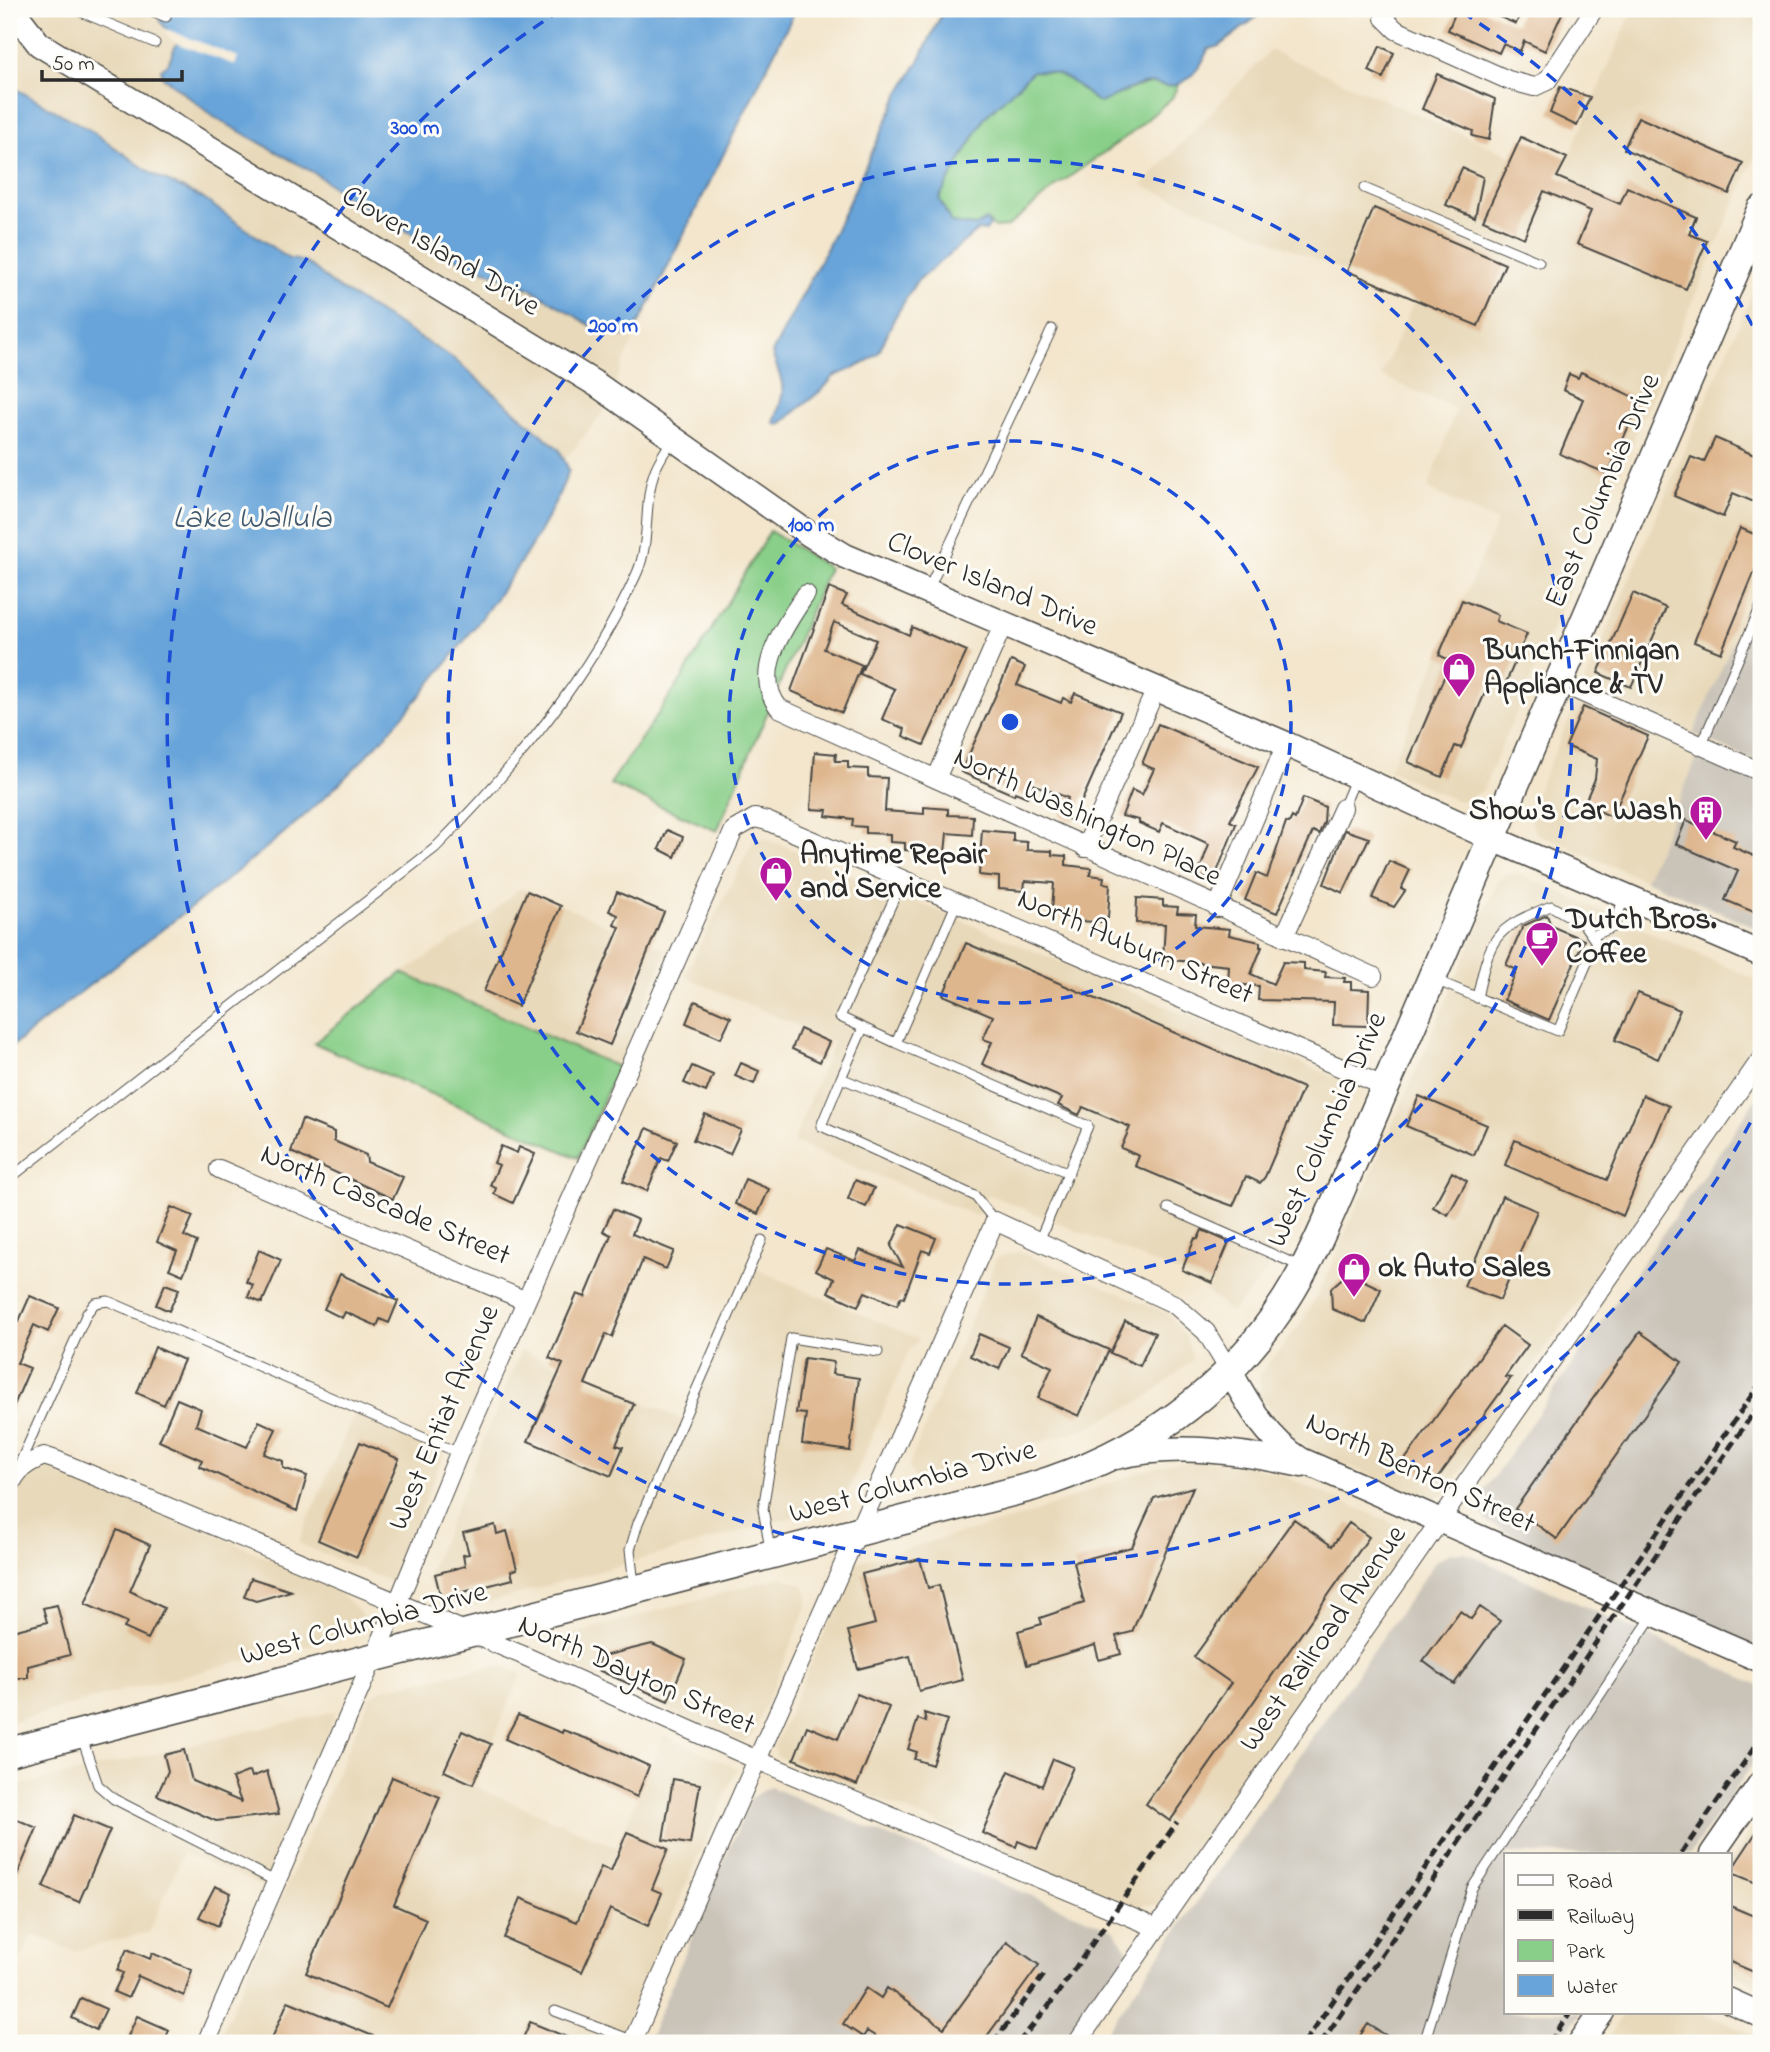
<svg xmlns="http://www.w3.org/2000/svg" width="1770" height="2052" font-family="'Indie Flower',sans-serif">
  <style>
    .built { fill: #e8d9ba }
    .industrial { fill: #c9c3b8 }
    .green { fill: #89cf89; stroke: #5a7d5a; stroke-width: 2 }
    .water { fill: #68a4d9; stroke: #4a6882; stroke-width: 2 }
    .pier { fill: #f3e6cd }
    .building { fill: #deb68d }
    .lines { fill: none; stroke-linecap: round; stroke-linejoin: round }
    .lane-casing { stroke: #494743; stroke-width: 11 }
    .street-casing { stroke: #494743; stroke-width: 20 }
    .secondary-casing { stroke: #494743; stroke-width: 27 }
    .primary-casing { stroke: #494743; stroke-width: 31 }
    .lane { stroke: #fff; stroke-width: 9 }
    .street { stroke: #fff; stroke-width: 18 }
    .secondary { stroke: #fff; stroke-width: 24 }
    .primary { stroke: #fff; stroke-width: 28 }
    .rail { stroke: #2b2b2b; stroke-width: 5; stroke-dasharray: 10 5; stroke-linecap: butt }
    .ring { fill: none; stroke: #1d4ed8; stroke-width: 3.5; stroke-dasharray: 12 9 }
    .labels { text-anchor: middle; dominant-baseline: central; stroke-width: 6; stroke-linejoin: round; paint-order: stroke }
    .street-label { font-size: 30px; fill: #2b2b2b; stroke: #fdfcf7 }
    .poi-label { font-size: 30px; font-weight: bold; fill: #2b2b2b; stroke: #fdfcf7; text-anchor: start }
    .water-label { font-size: 32px; font-style: italic; fill: #435b71; stroke: #fdfcf7 }
    .centre { fill: #1d4ed8; stroke: #fdfcf7; stroke-width: 3.5 }
    .ring-label { font-size: 21px; text-anchor: middle; font-weight: bold; fill: #1d4ed8; stroke: #fdfcf7; stroke-width: 6; stroke-linejoin: round; paint-order: stroke }
  </style>
  <rect width="100%" height="100%" fill="#fdfcf7"/>
  <filter id="ink" filterUnits="userSpaceOnUse"><feTurbulence type="fractalNoise" baseFrequency=".0143" numOctaves="2"/><feDisplacementMap in="SourceGraphic" scale="14" xChannelSelector="R" yChannelSelector="G"/><feConvolveMatrix kernelMatrix="1 2 1 2 8 2 1 2 1" color-interpolation-filters="sRGB"/></filter>
  <filter id="wash" filterUnits="userSpaceOnUse"><feTurbulence type="fractalNoise" baseFrequency=".00686" numOctaves="4" result="noise"/><feDisplacementMap in="SourceGraphic" scale="28" xChannelSelector="R" yChannelSelector="G"/><feGaussianBlur stdDeviation="1.57" result="paint"/><feColorMatrix in="noise" values="0 0 0 0 0 0 0 0 0 0 0 0 0 0 0 0 0 1.4 0 .05"/><feComposite in="paint" operator="in"/></filter>
  <g filter="url(#wash)">
    <rect width="100%" height="100%" fill="#f3e6cd"/>
    <path class="built" d="M9 9H164L161 21 177 42 163 77 214 117 316 174 346 197 432 245 531 289 595 328 609 334H632L643 316 603 413 566 458 454 359 330 283 318 271 297 259H289L201 197 154 175 90 130 9 85Z
      M1633 9H1761V142L1483 790 1465 801 1455 800 1389 770 1497 522 1428 489 1456 409 1381 376 1414 301 1142 185 1270 50 1560 177Z
      M1761 273V578L1693 734 1584 684Z
      M1578 699 1699 753 1645 880 1537 834 1531 823V805Z
      M755 838 767 839 1346 1082 1266 1273 1231 1313 1193 1279 988 1194 977 1216 793 1142 833 1041 684 976Z
      M1517 873 1761 982V1040L1443 1496 1431 1501 1316 1452 1295 1439 1269 1410 1259 1393 1260 1374 1302 1322 1324 1282 1497 883 1504 875Z
      M520 888 667 950 618 1067 402 973 483 921Z
      M1018 1251 1169 1314 1185 1335 1193 1360 1146 1398 1081 1430 916 1479 908 1467 997 1258Z
      M751 1267 919 1339 909 1351 843 1503 450 1613 426 1580 521 1350 684 1420Z
      M354 1414 444 1454 391 1582 298 1543Z
      M28 1453 333 1586 364 1617 358 1630 345 1636 109 1694 9 1723V1498Z
      M1212 1461 1247 1465 1281 1475 1399 1526 1407 1534V1550L1157 1905H1133L776 1756 774 1747 856 1562 1025 1516 1139 1472 1177 1463Z
      M781 1577 804 1586 808 1594 807 1606 754 1732 746 1741 735 1742 585 1673 569 1661 564 1649 565 1641 572 1634Z
      M500 1665 521 1674 474 1786 616 1847 664 1735 737 1768 617 2043H217L370 1698 382 1689Z
      M336 1711 265 1887 183 1853 149 1932 74 1951 32 1934 9 1988V1788Z
      M1761 1815V1986L1730 1972V1861Z
      M1625 2012H1700L1761 2038V2043H1603Z"/>
    <path class="industrial" d="M1761 578V764L1693 734Z
      M1699 753 1761 781V930L1645 880Z
      M1761 1092V1651L1487 1522 1481 1511 1480 1497Z
      M1464 1552 1761 1686V1752L1690 1854H1506V2012H1581L1559 2043H1098L1436 1561 1450 1553Z
      M770 1787 1114 1930 1129 1953 1066 2043H647L751 1798Z"/>
    <path class="green" d="M1033 71C1070 71 1072 85 1100 103 1113 97 1138 84 1152 83 1162 82 1168 86 1179 83L1172 98 1130 134 1058 185 1007 227 995 228 986 220 976 226 951 223 939 198 985 117Z
      M770 531 829 568 717 831 610 784 681 680Z
      M402 973 618 1067 578 1158 314 1043Z"/>
    <path class="water" d="M164 9H796L643 316 632 334 622 336 595 328 531 289 453 257 346 197 316 174 214 117 163 77 161 69 168 64 177 42 160 21Z
      M944 9H1267L1219 46 1208 49C1203 65 1186 88 1166 86 1156 84 1150 81 1140 85 1126 90 1113 97 1100 103 1073 86 1069 70 1033 71L985 117 939 198 951 223 976 226 986 220 990 225 986 231 978 230 916 282 894 319 879 352 865 363 833 377 824 388 779 425 774 423C787 385 784 389 772 353L832 238 899 94 918 63Z
      M9 85 90 130 154 175 201 197 289 259C306 259 319 271 331 283L454 359 559 449 569 470C549 524 514 574 480 620 428 690 370 758 304 816 209 898 105 970 9 1049Z"/>
    <path class="pier" d="M161 27 238 57 235 65 173 42Z"/>
    <g id="blocks">
      <path class="building" d="M1457 9H1481L1516 24 1522 9H1564L1545 51 1524 41 1520 51 1503 44 1499 53 1448 30Z
        M1380 46 1394 53 1383 78 1369 71Z
        M1437 74 1495 99 1489 140 1472 136 1473 131 1422 109Z
        M1560 87 1590 97 1577 126 1550 113Z
        M1638 117 1743 163 1729 194 1624 149Z
        M1521 137 1567 158 1557 177 1620 204 1627 187 1696 217 1689 234 1707 241 1686 289 1577 244 1591 211 1544 191 1524 238 1483 220Z
        M1462 168 1483 177 1475 217 1446 205Z
        M1374 208 1505 264 1478 326 1347 271Z
        M1581 372 1640 400 1608 474 1560 454 1583 399 1563 390 1569 374 1578 378Z
        M1715 438 1761 458V505L1733 493 1723 517 1674 496 1691 457 1704 462Z
        M1740 528 1761 537V556L1721 653 1694 642Z
        M829 588 847 595 842 605 909 635 912 627 967 651 924 745 903 736 905 729 882 719 895 689 860 674 876 640 834 622 824 649 862 665 842 713 791 691Z
        M1633 593 1666 608 1631 687 1598 673Z
        M1462 600 1498 615 1496 621 1527 634 1505 685 1491 679 1461 748 1455 746 1442 777 1408 762 1451 661 1439 655Z
        M1011 661 1025 667 1017 685 1061 703 1063 698 1071 702 1075 693 1121 712 1073 821 1060 816 1068 798 1033 784 1027 797 1015 792 1014 795 961 772Z
        M1583 707 1648 736 1612 817 1584 804 1595 779 1597 759 1566 746Z
        M1158 724 1258 767 1230 821 1236 824 1213 882 1198 875 1209 844 1163 823 1159 832 1139 823V820L1122 816 1132 790 1142 795 1154 769 1142 764Z
        M815 752 836 754 835 761H848V768L868 769V777L887 778 885 811 924 814V807L948 809V815L973 816 972 835 947 833 945 853 905 850V843L890 842V834L866 833V827L852 826 853 819 826 816 827 810 811 809Z
        M1303 798 1325 807 1324 822 1319 834 1313 831 1277 913 1245 900 1256 873 1267 878 1286 822 1289 823 1292 817 1295 819Z
        M1686 820 1736 841 1733 847 1761 859V915L1725 900 1738 871 1676 844Z
        M667 830 683 837 675 857 659 849Z
        M982 830 1013 833V841L1027 842V850L1052 851V855L1066 856V865L1091 868 1090 875 1104 877 1103 883 1110 884 1108 918H1101V922L1071 921 1072 912 1052 910 1054 883 1025 881 1024 891 999 889V877L979 875Z
        M1345 830 1369 838 1343 893 1324 884Z
        M1389 861 1410 870 1401 889 1405 891 1394 907 1372 898Z
        M527 891 561 906 518 1006 484 991Z
        M617 892 664 912 610 1045 576 1031 620 927 614 925 618 915 609 911Z
        M1137 898 1163 900V906L1178 907 1177 913 1196 914 1195 926 1230 929 1229 935 1260 942V947H1262L1251 974 1273 984 1283 962 1304 963V970L1326 972 1325 977 1345 978 1344 982H1351V989L1369 990 1368 1026 1333 1025 1334 1002 1258 1000 1259 986 1228 984 1229 966 1163 959 1165 924 1136 923Z
        M1547 915 1551 926 1584 940 1549 1020 1504 1000 1517 970 1506 965 1523 926Z
        M966 943 1303 1088 1265 1177 1260 1183 1246 1176 1233 1206 1208 1197 1135 1166 1139 1156 1121 1148 1130 1127 1083 1107 1079 1115 1058 1105 1062 1098 982 1064 992 1042 983 1039 993 1016 943 995Z
        M1638 993 1680 1010 1658 1059 1615 1040Z
        M695 1001 731 1017 721 1038 686 1023Z
        M800 1029 829 1042 820 1062 792 1049Z
        M741 1063 759 1071 754 1084 735 1076Z
        M692 1066 713 1075 706 1092 684 1083Z
        M1643 1095 1669 1106 1623 1216 1505 1165 1515 1140 1607 1180Z
        M1419 1096 1487 1125 1474 1155 1406 1126Z
        M705 1114 741 1130 730 1154 693 1140Z
        M302 1119 334 1132V1141L366 1155 367 1162 403 1177 393 1199 291 1152Z
        M647 1128 677 1141 668 1161 661 1158 647 1191 623 1181Z
        M501 1146 517 1153 519 1147 535 1154 513 1203 494 1194 496 1188 490 1185 499 1165 494 1163Z
        M1452 1172 1467 1181 1448 1215 1433 1207Z
        M745 1179 769 1189 758 1214 735 1204Z
        M855 1180 874 1188 866 1207 848 1199Z
        M1502 1196 1537 1211 1500 1300 1464 1286Z
        M171 1207 193 1216 184 1236 197 1242 183 1275 169 1269 177 1251 157 1242Z
        M613 1209 638 1220 632 1234 674 1251 666 1269 643 1259 612 1337 606 1334 585 1384 634 1404 616 1445 623 1447 611 1476 528 1441 563 1364 549 1358 577 1294 585 1297 611 1235 603 1231Z
        M901 1224 936 1238 930 1253 922 1250 904 1298 901 1297 897 1305 865 1292 858 1306 828 1292 834 1279 816 1270 826 1249 855 1261 860 1250 903 1267 891 1246Z
        M1202 1230 1229 1242 1212 1283 1182 1270 1195 1238 1198 1239Z
        M259 1250 281 1260 262 1303 248 1297 253 1285 246 1282Z
        M1348 1273 1381 1289 1366 1323 1332 1309 1331 1288Z
        M340 1274 398 1301 389 1323 380 1319 377 1326 345 1312 342 1318 324 1309Z
        M165 1284 179 1289 169 1311 156 1305Z
        M30 1296 59 1308 48 1332 34 1325 17 1363 30 1368 9 1417V1317L19 1321Z
        M1036 1317 1109 1350 1079 1416 1038 1398 1052 1367 1021 1353Z
        M1125 1321 1155 1333 1140 1366 1110 1353Z
        M1502 1326 1528 1345 1505 1377 1511 1378 1434 1483 1404 1461Z
        M1640 1332 1682 1362 1557 1539 1515 1509Z
        M979 1334 1009 1347 999 1369 970 1356Z
        M155 1347 184 1360 164 1405 137 1393Z
        M804 1358 834 1362 832 1374 859 1378 850 1451 802 1444 806 1414 796 1413Z
        M177 1399 201 1409 196 1425 247 1447 259 1421 276 1429 264 1454 283 1461V1468L307 1476 297 1511 199 1466 202 1460 159 1441Z
        M360 1442 399 1459 357 1557 318 1540Z
        M1193 1487 1132 1632 1116 1636 1121 1654 1099 1660 1095 1645 1027 1665 1018 1631 1042 1624 1040 1618 1084 1603 1074 1562 1132 1547 1154 1498Z
        M1294 1519 1332 1546 1349 1523 1369 1537 1170 1821 1146 1804 1231 1683 1194 1657Z
        M495 1525 497 1534 507 1531 517 1569 511 1571 513 1579 441 1598 435 1574 465 1566 463 1555 469 1554 463 1533Z
        M117 1530 150 1545 130 1591 164 1608 148 1639 124 1628 127 1622 85 1604Z
        M920 1559 928 1588 939 1585 963 1680 919 1691 910 1656 858 1669 848 1631 875 1624 862 1574Z
        M251 1578 291 1591 256 1601 244 1597Z
        M57 1605 70 1655 28 1666V1678H9V1632L47 1622 43 1608Z
        M1480 1607 1500 1621 1454 1684 1423 1661 1460 1611 1471 1619Z
        M652 1644 686 1659 668 1701 598 1670 599 1657Z
        M857 1694 889 1707 857 1785 794 1759 807 1726 838 1739Z
        M924 1713 947 1720 932 1765 914 1759 917 1752 908 1749 918 1719 926 1722Z
        M518 1715 562 1733 563 1730 596 1742 649 1766 637 1797 505 1739Z
        M462 1731 491 1744 473 1784 444 1771Z
        M184 1750 192 1781 241 1802 232 1778 250 1771 252 1777 267 1771 279 1814 216 1821 157 1795 168 1771 164 1755Z
        M1053 1759 1073 1767 1037 1849 1018 1841 1016 1847 982 1833 1009 1771 1042 1786Z
        M392 1777 440 1797 394 1905 426 1919 387 2008 306 1973Z
        M673 1779 700 1784 690 1844 663 1840Z
        M74 1815 110 1830 79 1902 43 1887Z
        M9 1816 37 1828 9 1894Z
        M1761 1825V1885L1730 1872Z
        M627 1832 668 1849 652 1889 662 1893 648 1926 610 1909 582 1972 504 1938 521 1898 577 1922 601 1867 611 1871Z
        M215 1886 231 1893 218 1926 199 1917Z
        M1730 1906 1761 1919V1975L1730 1962Z
        M1007 1942 1039 1965 982 2043H886L867 2031 863 2037 843 2024 866 1988 881 1998 887 1988 944 2028Z
        M127 1949 150 1959 152 1953 192 1970 184 1996 138 1976 128 1998 114 1992 123 1973 117 1970Z
        M81 1998 106 2009 96 2030 72 2018Z
        M288 2001 390 2043H270Z
        M137 2016 169 2030 164 2043H145L128 2036Z
        M530 2022 581 2043H521Z
        M1368 2024 1398 2043H1355Z"/>
    </g>
  </g>
  <g filter="url(#ink)">
    <use href="#blocks" fill-opacity="0" stroke="#494743" stroke-width="2"/>
    <g class="lines">
      <defs>
        <path id="lane" d="M74 9 155 43
          M147 9 166 17
          M1364 188 1539 262
          M928 590 1052 329
          M1701 746 1761 606
          M1343 808 1356 777
          M957 902 896 1043 1088 1126 1039 1241
          M1592 936 1614 927 1624 897
          M1433 979 1558 1031 1596 942 1584 925 1551 906C1493 929 1490 937 1477 998
          M863 1028 841 1078 1069 1173
          M896 1043 840 1017 903 879
          M841 1078 821 1126 975 1196 995 1221
          M9 1179 435 848C514 768 591 676 637 573 651 541 643 505 654 473 658 461 666 450 672 440
          M1168 1208 1302 1267
          M19 1465 87 1313 95 1303 108 1301 459 1453
          M770 1549 763 1509 791 1338 878 1352
          M634 1584 630 1550 638 1523 762 1240
          M82 1738 98 1785 114 1799 277 1882
          M555 2011 634 2041
          M1424 2043 1472 1888 1653 1615"/>
        <path id="street" d="M1386 9 1384 18 1396 30 1508 80 1534 87 1547 81 1594 9
          M806 594C786 624 750 673 779 708L1373 976
          M1558 682 1761 772
          M936 779 1003 625
          M1085 848 1156 689
          M1217 908 1286 744
          M1284 937 1343 808
          M219 1169 526 1301
          M9 1488C17 1470 25 1464 44 1456L56 1460 520 1654 757 1760 1157 1928
          M206 2043 398 1602 459 1453 734 830 755 818 767 821 1386 1087
          M632 2043 995 1221 1174 1304 1206 1332 1229 1370
          M1077 2043 1761 1059"/>
        <path id="secondary" d="M12 9 39 44 596 384 809 534 845 556 1286 744 1491 838 1761 954
          M1229 1370C1249 1405 1266 1438 1301 1460L1761 1660
          M1116 1457C1178 1442 1241 1452 1302 1465
          M1712 1854 1761 1783
          M1730 2001 1761 2015
          M1580 2043 1602 2012"/>
        <path id="primary" d="M9 1752 1031 1487C1137 1455 1227 1393 1287 1298 1318 1249 1339 1192 1363 1139L1761 210"/>
      </defs>
      <use href="#lane" class="lane-casing"/>
      <use href="#street" class="street-casing"/>
      <use href="#secondary" class="secondary-casing"/>
      <use href="#primary" class="primary-casing"/>
      <use href="#lane" class="lane"/>
      <use href="#street" class="street"/>
      <use href="#secondary" class="secondary"/>
      <use href="#primary" class="primary"/>
      <path class="rail" d="M1681 1854 1761 1738
        M993 2043 1046 1972
        M1018 2043 1048 2007 1177 1822
        M1304 2043 1761 1382
        M1321 2043 1761 1402
        M1549 2043 1571 2012"/>
    </g>
  </g>
  <g class="ring">
    <circle cx="1010" cy="722" r="281"/>
    <circle cx="1010" cy="722" r="562"/>
    <path d="M1760 1104A842 842 0 1 1 558 12M1462 12A842 842 0 0 1 1760 340"/>
  </g>
  <defs>
    <symbol id="shop-pin" viewBox="-11 -11 22 30"><path d="M0 17L-7.5 6A9.5 9.5 0 1 1 7.5 6Z" fill="#b5179e" stroke="#fdfcf7"/><path d="M-5-2.5h2.3a2.7 3.5 0 0 1 5.4 0H5L5.5 6h-11ZM-1.5-2.5h3a1.5 2.3 0 0 0-3 0Z" fill="#fff"/></symbol>
    <symbol id="building-pin" viewBox="-11 -11 22 30"><path d="M0 17L-7.5 6A9.5 9.5 0 1 1 7.5 6Z" fill="#b5179e" stroke="#fdfcf7"/><path d="M-4-6H4V6H1V3H-1V6H-4ZM-2.5-4.3h1.7v1.8h-1.7ZM.8-4.3h1.7v1.8H.8ZM-2.5-1h1.7V.8h-1.7ZM.8-1h1.7V.8H.8Z" fill="#fff"/></symbol>
    <symbol id="cafe-pin" viewBox="-11 -11 22 30"><path d="M0 17L-7.5 6A9.5 9.5 0 1 1 7.5 6Z" fill="#b5179e" stroke="#fdfcf7"/><path d="M-5.5-4.5H6V0H3Q3 3.5 0 3.5H-2.5Q-5.5 3.5-5.5 0ZM3-3.2v2h1.7v-2ZM-6 4.5H4V6H-6Z" fill="#fff"/></symbol>
  </defs>
  <g fill-rule="evenodd">
    <use href="#shop-pin" x="1440" y="650" width="38" height="52"/>
    <use href="#building-pin" x="1687" y="793" width="38" height="52"/>
    <use href="#shop-pin" x="757" y="854" width="38" height="52"/>
    <use href="#cafe-pin" x="1523" y="919" width="38" height="52"/>
    <use href="#shop-pin" x="1335" y="1250" width="38" height="52"/>
  </g>
  <g class="labels">
    <g class="street-label">
      <text transform="translate(440 252) rotate(31)">Clover Island Drive</text>
      <text transform="translate(1604 491) rotate(-67)">East Columbia Drive</text>
      <text transform="translate(992 585) rotate(23)">Clover Island Drive</text>
      <text transform="translate(1087 818) rotate(25)">North Washington Place</text>
      <text transform="translate(1135 948) rotate(23)">North Auburn Street</text>
      <text transform="translate(1328 1130) rotate(-66)">West Columbia Drive</text>
      <text transform="translate(385 1206) rotate(23)">North Cascade Street</text>
      <text transform="translate(445 1418) rotate(-67)">West Entiat Avenue</text>
      <text transform="translate(1420 1474) rotate(25)">North Benton Street</text>
      <text transform="translate(913 1483) rotate(-15)">West Columbia Drive</text>
      <text transform="translate(364 1625) rotate(-15)">West Columbia Drive</text>
      <text transform="translate(1324 1639) rotate(-55)">West Railroad Avenue</text>
      <text transform="translate(636 1676) rotate(24)">North Dayton Street</text>
    </g>
    <g class="poi-label">
      <text x="1484" y="652">Bunch-Finnigan<tspan x="1484" dy="34">Appliance &amp; TV</tspan></text>
      <text x="1682" y="812" text-anchor="end">Show's Car Wash</text>
      <text x="800" y="856">Anytime Repair<tspan x="800" dy="34">and Service</tspan></text>
      <text x="1566" y="921">Dutch Bros.<tspan x="1566" dy="34">Coffee</tspan></text>
      <text x="1378" y="1269">ok Auto Sales</text>
    </g>
    <g class="water-label">
      <text x="252" y="519">Lake Wallula</text>
    </g>
  </g>
  <circle cx="1010" cy="722" r="10" class="centre"/>
  <g class="ring-label">
    <text x="415" y="134">300 m</text>
    <text x="613" y="332">200 m</text>
    <text x="811" y="531">100 m</text>
  </g>
  <rect width="1770" height="2052" fill="none" stroke="#fdfcf7" stroke-width="35"/>
  <rect x="1504" y="1853" width="228" height="161" fill="#fdfcf7" stroke="#a9a8a5" stroke-width="2"/>
  <rect x="1518" y="1875" width="35" height="10" fill="#ffffff" stroke="#a9a8a5" stroke-width="2"/>
  <text x="1567" y="1888" font-size="21" fill="#2b2b2b">Road</text>
  <rect x="1518" y="1910" width="35" height="10" fill="#2b2b2b" stroke="#a9a8a5" stroke-width="2"/>
  <text x="1567" y="1923" font-size="21" fill="#2b2b2b">Railway</text>
  <rect x="1518" y="1940" width="35" height="21" fill="#89cf89" stroke="#a9a8a5" stroke-width="2"/>
  <text x="1567" y="1958" font-size="21" fill="#2b2b2b">Park</text>
  <rect x="1518" y="1975" width="35" height="21" fill="#68a4d9" stroke="#a9a8a5" stroke-width="2"/>
  <text x="1567" y="1993" font-size="21" fill="#2b2b2b">Water</text>
  <path d="M42 70v10h140v-10" fill="none" stroke="#2b2b2b" stroke-width="3.5"/>
  <text x="52" y="70" font-size="21" fill="#2b2b2b" stroke="#fdfcf7" stroke-width="5" paint-order="stroke">50 m</text>
</svg>
